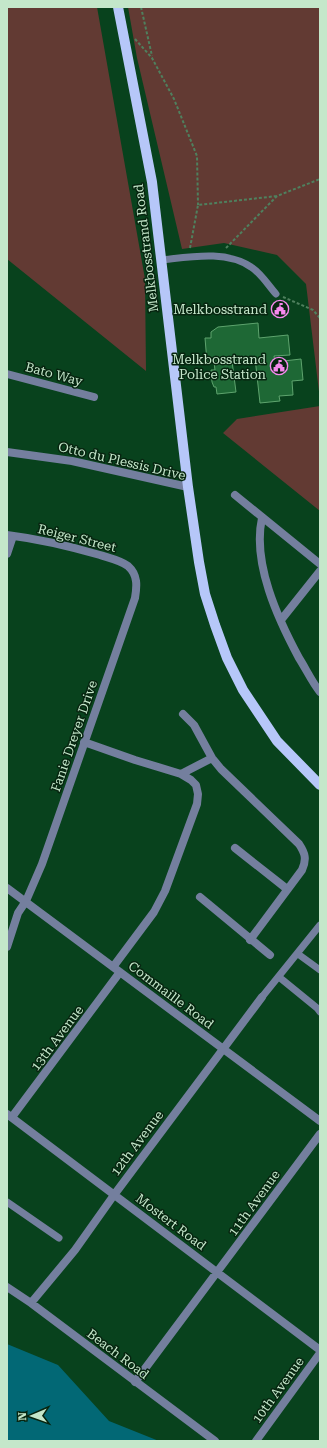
<svg xmlns="http://www.w3.org/2000/svg" width="327" height="1448" font-family="'Roboto Serif',serif">
  <style>
    .green { fill: #623a33 }
    .water { fill: #026875 }
    .building { fill: #1e6835; stroke: #5ea46e }
    .lines { fill: none; stroke-linecap: round; stroke-linejoin: round }
    .path { stroke: #4f805e; stroke-width: 2; stroke-dasharray: 3 2; stroke-linecap: butt }
    .service { stroke: #747f9e; stroke-width: 7 }
    .minor { stroke: #747f9e; stroke-width: 8 }
    .primary { stroke: #b6c7f9; stroke-width: 10 }
    .labels { text-anchor: middle; dominant-baseline: central; stroke-width: 3; stroke-linejoin: round; paint-order: stroke }
    .street-label { font-size: 13px; fill: #c4e7ca; stroke: #072510 }
    .poi-label { font-size: 13px; fill: #c4e7ca; stroke: #072510; text-anchor: end }
  </style>
  <rect width="100%" height="100%" fill="#08421d"/>
  <path class="green" d="M7 7H97L145 279 146 371 7 259Z
    M128 7H320V400L306 284 277 255 224 243 182 249 137 58Z
    M320 406V511L223 433 237 419Z"/>
  <path class="water" d="M7 1344 58 1365 109 1421 159 1441H7Z"/>
  <path class="building" d="M258 323 259 338 288 335 290 355 274 356 275 362 301 359 303 380 292 381 293 395 279 396 280 401 260 403 255 358 232 361 236 392 217 394 216 387H214L212 382 211 370H215L214 362H207L205 338H211V332L218 327Z"/>
  <g class="lines">
    <path class="path" d="M141 7 152 56
      M135 39 152 58 174 99 197 156 198 205
      M190 248 198 205 277 196
      M226 248 277 196 320 179
      M283 297 313 310 320 318"/>
    <path class="service" d="M161 260C190 257 226 250 251 267 261 273 268 285 276 294
      M298 954 320 970
      M279 977 317 1008 320 1012
      M262 997 320 925
      M7 1202 59 1238"/>
    <path class="minor" d="M7 374 94 397
      M7 452 72 461 188 487
      M235 495 320 564
      M262 518C252 563 278 619 299 658 306 669 312 682 320 692
      M7 535C39 539 69 546 100 555 109 558 120 560 128 566 138 575 137 586 135 598L42 864 26 901 18 913 7 947
      M7 554 13 536
      M281 620 320 571
      M183 714 194 725 212 758 221 769 299 844C305 853 307 859 302 870L250 940
      M84 742 135 760 181 774 191 780 196 785 198 794 197 804 165 891 154 912 113 967
      M181 774 212 758
      M235 848 287 889
      M7 888 320 1121
      M200 897 270 955
      M7 1114 320 1350
      M12 1117 120 972
      M7 1287 31 1303 215 1441
      M31 1303 75 1250 114 1195 262 997
      M135 1382 320 1134
      M256 1441 320 1353"/>
    <path class="primary" d="M118 7 152 182 188 487 199 562 205 594 215 625 227 658 243 690 277 741 320 785"/>
  </g>
  <defs>
    <symbol id="civic-ring" viewBox="-11 -11 22 22"><circle r="9.5" fill="#072510" stroke="#f689ed" stroke-width="1.5"/><path d="M-.6-6.5H3V-4.5H.6V-3L4-1V1h2V6H-6V1h2V-1L-.6-3ZM-1.2 2.5V6h2.4V2.5Z" fill="#f689ed"/></symbol>
  </defs>
  <g fill-rule="evenodd">
    <use href="#civic-ring" x="270" y="299" width="20" height="20"/>
    <use href="#civic-ring" x="269" y="356" width="20" height="20"/>
  </g>
  <g class="labels">
    <g class="street-label">
      <text transform="translate(146 248) rotate(-97)">Melkbosstrand Road</text>
      <text transform="translate(54 374) rotate(15)">Bato Way</text>
      <text transform="translate(122 461) rotate(13)">Otto du Plessis Drive</text>
      <text transform="translate(77 538) rotate(14)">Reiger Street</text>
      <text transform="translate(74 736) rotate(-71)">Fanie Dreyer Drive</text>
      <text transform="translate(171 995) rotate(37)">Commaille Road</text>
      <text transform="translate(57 1038) rotate(-53)">13th Avenue</text>
      <text transform="translate(137 1143) rotate(-53)">12th Avenue</text>
      <text transform="translate(254 1203) rotate(-54)">11th Avenue</text>
      <text transform="translate(171 1222) rotate(37)">Mostert Road</text>
      <text transform="translate(118 1354) rotate(37)">Beach Road</text>
      <text transform="translate(278 1390) rotate(-54)">10th Avenue</text>
    </g>
    <g class="poi-label">
      <text x="267" y="309">Melkbosstrand</text>
      <text x="266" y="359">Melkbosstrand<tspan x="266" dy="15">Police Station</tspan></text>
    </g>
  </g>
  <rect width="327" height="1448" fill="none" stroke="#c4e7ca" stroke-width="16"/>
  <g transform="translate(32 1416) rotate(268)" stroke="#072510" stroke-width="3" paint-order="stroke">
  <path d="M0-3L7 15L0 10L-7 15Z" fill="#c4e7ca"/>
  <text y="-6" font-size="11" font-weight="bold" text-anchor="middle" fill="#c4e7ca">N</text>
  </g>
</svg>
